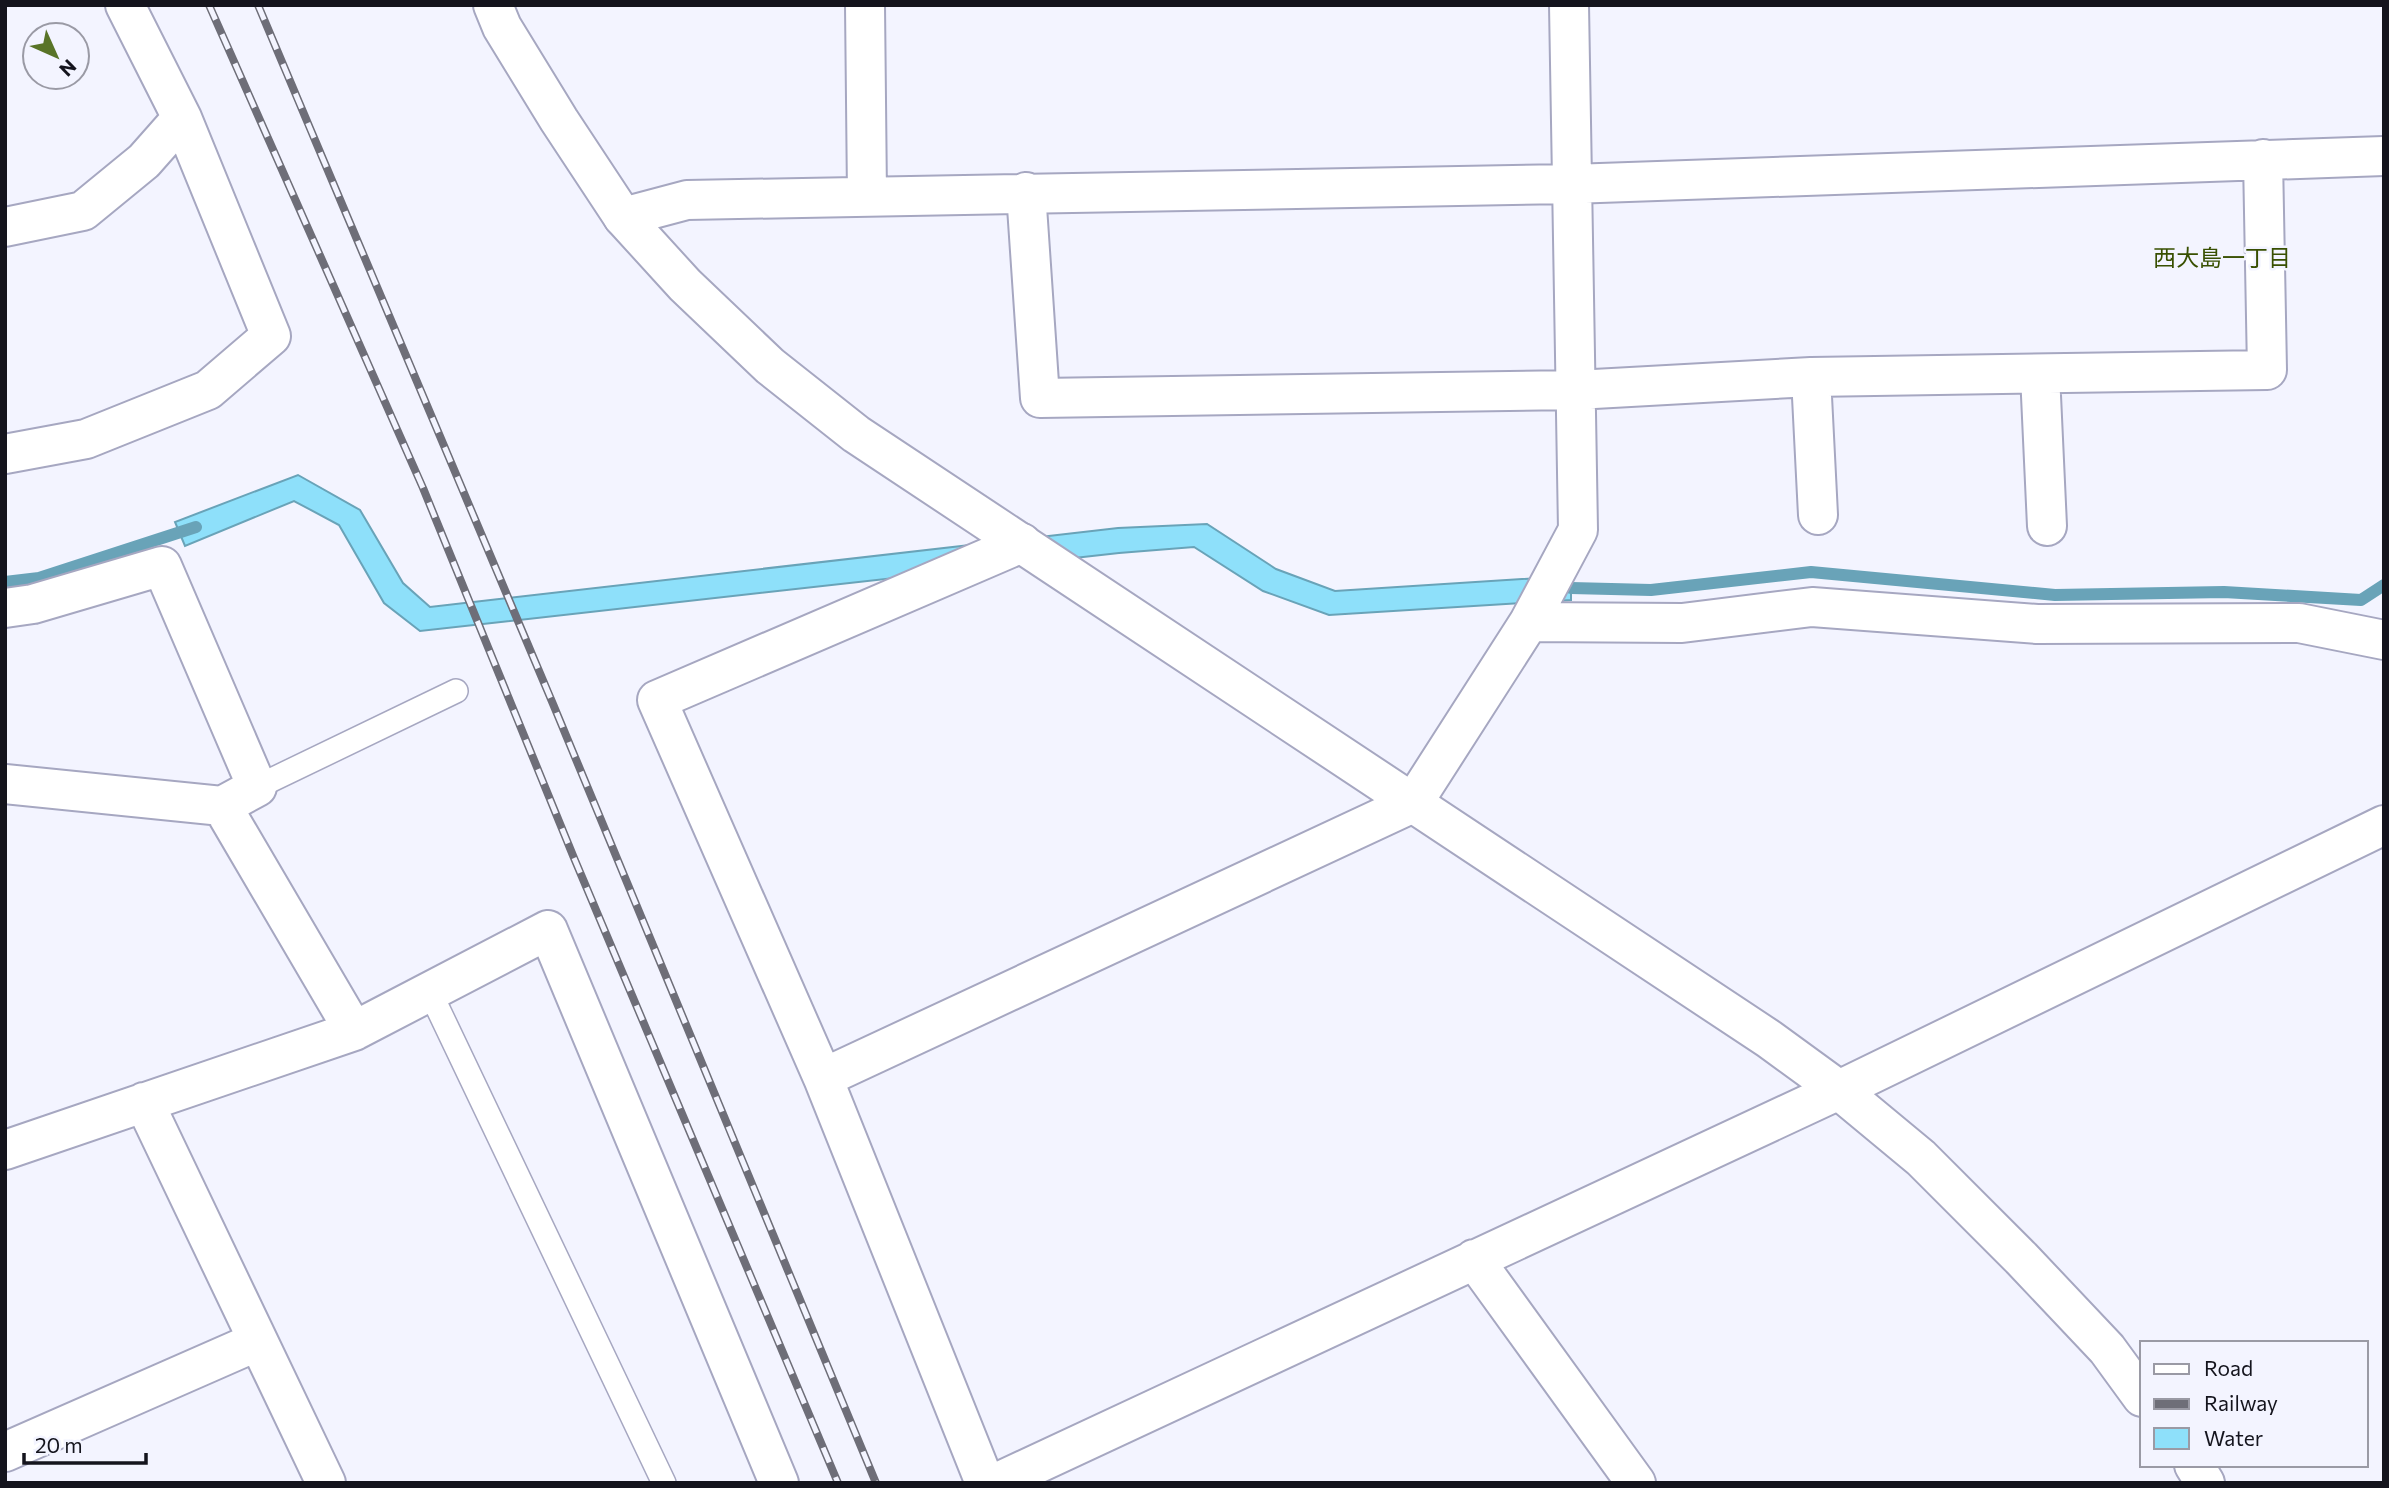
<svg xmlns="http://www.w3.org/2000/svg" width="2389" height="1488" font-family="Commissioner,'Noto Sans JP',sans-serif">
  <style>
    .water { fill: #8ee0fa; stroke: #69a3b8; stroke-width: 2 }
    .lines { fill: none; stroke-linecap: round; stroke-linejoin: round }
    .stream { stroke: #69a3b8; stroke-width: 12 }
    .service-casing { stroke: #a6a7c1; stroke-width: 26 }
    .minor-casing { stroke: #a6a7c1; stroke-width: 42 }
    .tertiary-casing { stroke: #a6a7c1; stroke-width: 42 }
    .service { stroke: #fff; stroke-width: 23 }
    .minor { stroke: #fff; stroke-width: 38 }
    .tertiary { stroke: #fff; stroke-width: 38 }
    .rail-casing { stroke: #6e6e78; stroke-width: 8 }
    .rail { stroke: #f3f4ff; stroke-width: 5; stroke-dasharray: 16; stroke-linecap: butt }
    .labels { text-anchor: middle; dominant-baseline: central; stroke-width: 5; stroke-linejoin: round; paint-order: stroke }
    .neighbourhood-label { font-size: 23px; fill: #384f01; stroke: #f3f4ff }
  </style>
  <rect width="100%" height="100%" fill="#f3f4ff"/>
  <path class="water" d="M298 475 360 510 403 583 430 607 1118 528 1207 524 1276 569 1335 591 1571 576V600L1329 615 1263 591 1194 547 1119 553 420 631 384 603 339 525 294 501 185 546 175 522Z"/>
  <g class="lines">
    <path class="stream" d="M5 582 39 578 196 527
      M1571 588 1651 590 1811 572 2055 595 2224 592 2361 600 2384 585"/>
    <defs>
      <path id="service" d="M257 787 456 691
        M430 992 664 1483"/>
      <path id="minor" d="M865 5 867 196
        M1026 192 1040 398 1576 390 1811 377 2267 370 2263 159
        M623 217 687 200 1571 184 2384 156
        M5 227 83 211 144 161 182 118
        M2040 374 2047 526
        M1811 377 1818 515
        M5 454 86 439 208 390 271 336 182 118 125 5
        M5 608 33 604 162 566 257 787 222 806 5 784
        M1529 622 1682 623 1812 607 2037 624 2299 623 2384 640
        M222 806 354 1031
        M823 1078 1413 803 1529 622 1578 530 1569 5
        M144 1102 326 1483
        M5 1150 354 1031 548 930 779 1483
        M1474 1259 1636 1483
        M5 1452 258 1341
        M985 1483 823 1078 657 700 1022 543
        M996 1483 1839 1090 2384 825"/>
      <path id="tertiary" d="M493 5 502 27 559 120 623 217 685 285 770 366 856 434 1769 1039 1839 1090 1921 1158 2021 1258 2107 1349 2142 1397
        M2194 1465 2205 1483"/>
    </defs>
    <use href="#service" class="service-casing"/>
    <use href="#minor" class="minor-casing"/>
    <use href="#tertiary" class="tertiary-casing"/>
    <use href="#service" class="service"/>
    <use href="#minor" class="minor"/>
    <use href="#tertiary" class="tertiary"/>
    <defs>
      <path id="rail" d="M209 5 423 488 574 858 838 1483
        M258 5 553 704 876 1483"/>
    </defs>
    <use href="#rail" class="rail-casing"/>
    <use href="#rail" class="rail"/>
  </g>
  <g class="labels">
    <g class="neighbourhood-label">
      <text x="2222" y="257">西大島一丁目</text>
    </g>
  </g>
  <rect width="2389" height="1488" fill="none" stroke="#14141d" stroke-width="14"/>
  <rect x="2140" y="1341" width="228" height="126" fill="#f3f4ff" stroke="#9a9aa5" stroke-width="2"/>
  <rect x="2154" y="1364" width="35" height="10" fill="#ffffff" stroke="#9a9aa5" stroke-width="2"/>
  <text x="2204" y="1376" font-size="21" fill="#14141d">Road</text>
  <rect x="2154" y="1399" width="35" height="10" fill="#6e6e78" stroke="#9a9aa5" stroke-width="2"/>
  <text x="2204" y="1411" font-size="21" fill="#14141d">Railway</text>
  <rect x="2154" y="1428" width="35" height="21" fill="#8ee0fa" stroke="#9a9aa5" stroke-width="2"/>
  <text x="2204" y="1446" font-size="21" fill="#14141d">Water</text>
  <g transform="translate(56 56) rotate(135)"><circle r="33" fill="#f3f4ff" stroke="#9a9aa5" stroke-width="2"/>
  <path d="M0-5L12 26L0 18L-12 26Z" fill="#597427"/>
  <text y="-10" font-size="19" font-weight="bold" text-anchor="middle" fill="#14141d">N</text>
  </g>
  <path d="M24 1453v10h122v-10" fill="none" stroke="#14141d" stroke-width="3.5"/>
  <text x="35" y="1453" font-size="21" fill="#14141d" stroke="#f3f4ff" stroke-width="5" paint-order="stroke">20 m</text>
</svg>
